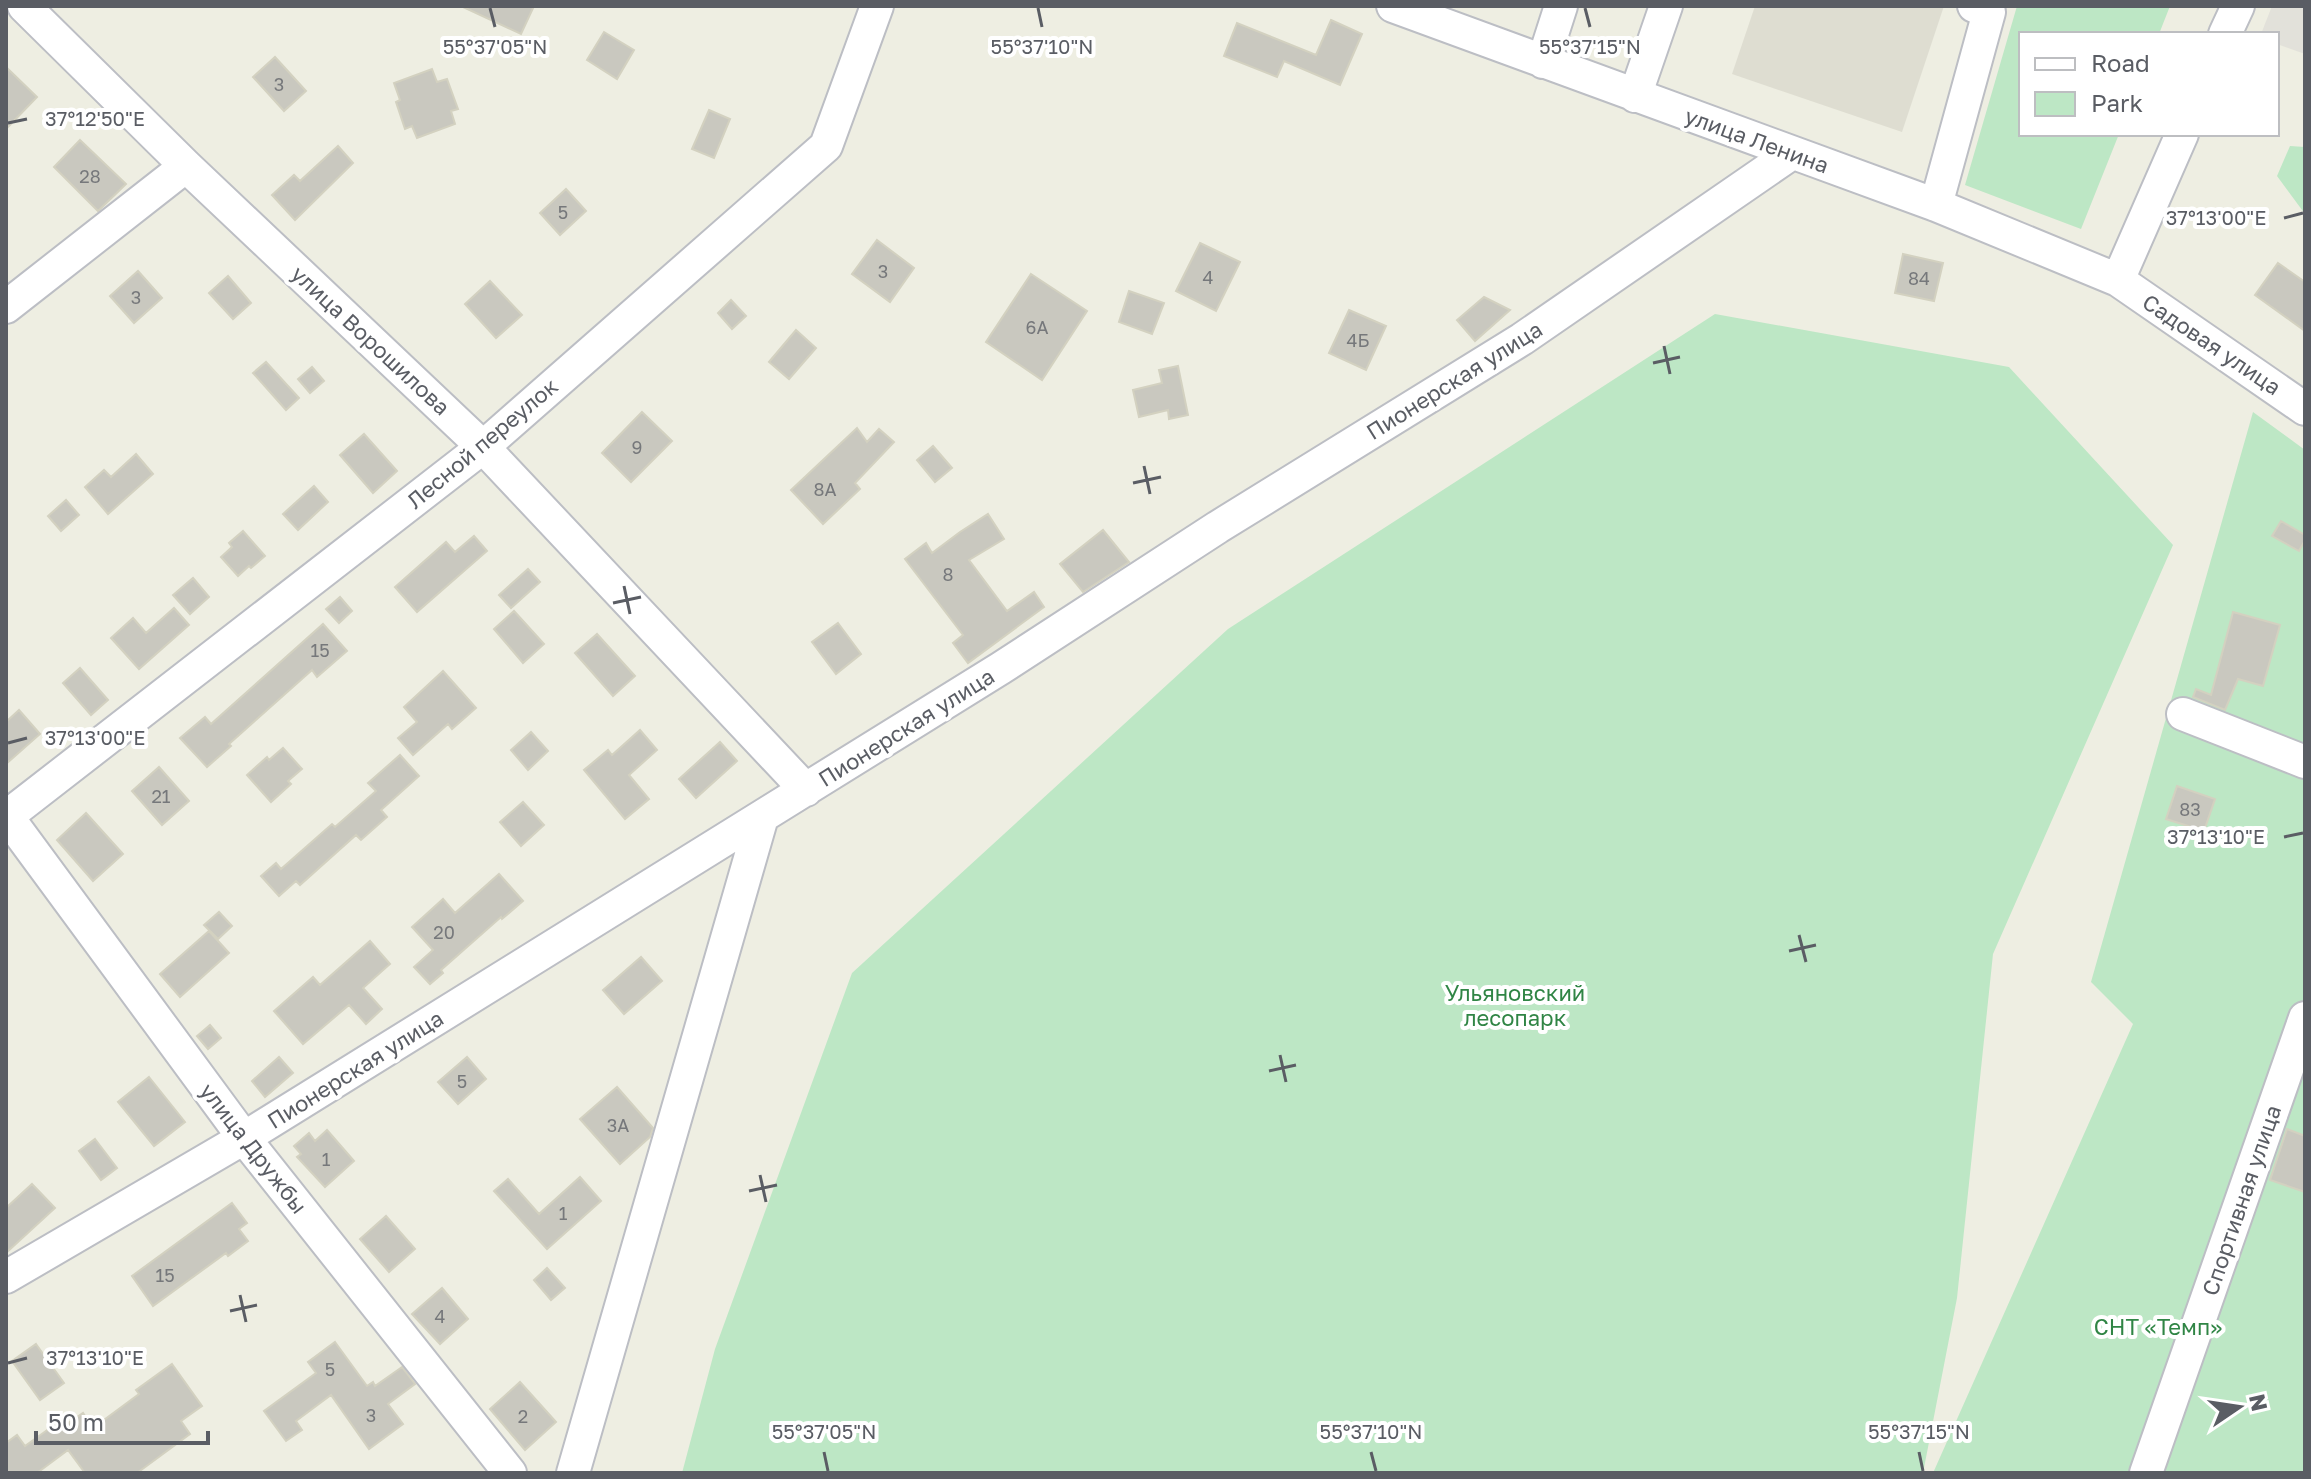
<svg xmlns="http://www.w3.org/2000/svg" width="2311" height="1479" font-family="'Golos Text',sans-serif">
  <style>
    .industrial { fill: #e2e1da }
    .education { fill: #deddd1 }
    .green { fill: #bde7c5 }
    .building { fill: #c9c8bf; stroke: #d3d1c0; stroke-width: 2 }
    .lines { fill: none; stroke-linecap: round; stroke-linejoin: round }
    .minor-casing { stroke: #bcbec4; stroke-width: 36 }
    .minor { stroke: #fff; stroke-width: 32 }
    .ticks { fill: none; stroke: #5a5d64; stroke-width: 3 }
    .labels { text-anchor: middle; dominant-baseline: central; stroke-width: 8; stroke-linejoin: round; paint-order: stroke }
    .number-label { font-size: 18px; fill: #76787b }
    .street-label { font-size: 22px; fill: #5a5d64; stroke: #fff }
    .park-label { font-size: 22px; fill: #308545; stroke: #fff }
    .ticks-label { font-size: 20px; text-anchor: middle; fill: #5a5d64; stroke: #fff; stroke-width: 8; stroke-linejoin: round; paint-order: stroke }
  </style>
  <rect width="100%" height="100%" fill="#eeeee2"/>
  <path class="industrial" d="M2272 6H2305V54L2277 44V34H2261Z"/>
  <path class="education" d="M1755 6H1944L1902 132 1732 74Z"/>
  <path class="green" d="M2017 6H2170L2159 34H2021V134H2119L2081 229 1965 185Z
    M2290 146 2305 147V214L2277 176Z
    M1715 314 2009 367 2173 545 1993 954 1957 1298 1923 1473H682L715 1349 852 973 1228 629Z
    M2253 412 2305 450V1473H1933L2133 1024 2091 982Z"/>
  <path class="building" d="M461 6H534L521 34Z
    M1331 20 1362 34 1340 85 1284 61 1277 77 1224 56 1237 23 1316 55Z
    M604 32 634 50 617 79 587 60Z
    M275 57 306 91 284 111 253 77Z
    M6 67 37 97 6 129Z
    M432 69 437 82 447 79 458 109 451 111 455 124 417 138 412 126 405 129 396 102 400 100 394 83Z
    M709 110 730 119 714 158 692 149Z
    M80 140 126 184 98 211 54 167Z
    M338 146 353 163 295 220 272 195 294 175 300 181Z
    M566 189 586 211 560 235 540 213Z
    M877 240 914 268 890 302 852 274Z
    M1200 243 1240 262 1216 311 1176 291Z
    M1903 254 1943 263 1934 301 1895 293Z
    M2278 263 2305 282V331L2255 295Z
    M138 271 162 298 134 323 110 296Z
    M1031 274 1087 311 1042 380 986 342Z
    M228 276 251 303 233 319 209 293Z
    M490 281 522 315 496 338 465 304Z
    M1129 291 1164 303 1152 334 1119 322Z
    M1484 297 1510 310 1475 341 1457 320Z
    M731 300 746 316 732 329 718 313Z
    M1349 310 1386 326 1366 370 1329 353Z
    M796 330 816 348 789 379 769 362Z
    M266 362 299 398 286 410 253 373Z
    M1178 366 1188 415 1169 419 1168 410 1139 417 1133 390 1162 383 1159 370Z
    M312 367 324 381 310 393 298 379Z
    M642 412 672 441 631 482 602 453Z
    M857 428 867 442 879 429 894 442 855 483 860 489 823 524 791 490Z
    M364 434 397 471 373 493 340 455Z
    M933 446 952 468 935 482 917 460Z
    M136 454 153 474 108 514 85 487 104 470 111 477Z
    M314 486 328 502 298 530 283 514Z
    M66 500 79 515 61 531 48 516Z
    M988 514 1004 539 969 560 1007 611 1034 592 1044 607 968 663 953 643 963 635 905 559 926 543 932 553 960 532Z
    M2281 521 2305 535V540L2299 551 2272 536Z
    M1103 530 1129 562 1083 592 1060 564Z
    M243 531 265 556 251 568 249 566 238 576 221 557 232 547 229 543Z
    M474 536 487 551 417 612 395 587 446 542 455 552Z
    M528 569 540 582 511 608 499 595Z
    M193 578 209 597 190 614 173 595Z
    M340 597 352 611 339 623 326 609Z
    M174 608 189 625 139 669 111 638 133 618 146 633Z
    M514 611 544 644 523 663 494 629Z
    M2233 612 2280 625 2263 686 2238 679 2225 710 2193 697 2196 689 2211 695Z
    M838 623 861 654 836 674 812 642Z
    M323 624 347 651 317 677 312 670 229 744 231 746 207 767 180 738 205 717 211 724Z
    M597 634 635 676 613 696 575 653Z
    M80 668 108 700 91 715 63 683Z
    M443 671 476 708 452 729 448 724 413 755 398 738 417 722 404 707Z
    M19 710 40 734 6 764V722Z
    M640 730 657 750 629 775 649 799 625 819 584 770 608 750 612 755Z
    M531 732 548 751 528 770 511 750Z
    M720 742 737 761 696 798 679 779Z
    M283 748 302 769 288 781 291 784 271 802 247 775 267 757 269 760Z
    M400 755 419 776 381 810 387 817 361 840 356 835 300 885 296 881 279 896 261 876 276 863 281 869 332 824 335 827 376 791 368 783Z
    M159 767 189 801 162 825 132 791Z
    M2177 786 2215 799 2204 831 2166 819Z
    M523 802 544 825 521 846 500 822Z
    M86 813 123 854 93 881 57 840Z
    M499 874 523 901 502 919 501 917 441 970 443 973 430 984 414 967 433 950 412 927 443 899 455 913Z
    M219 912 232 926 218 939 204 925Z
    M209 931 229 953 180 997 160 974Z
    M370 941 390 964 363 988 382 1009 366 1024 349 1005 303 1044 274 1011 313 977 320 985Z
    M641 957 662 981 624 1014 603 990Z
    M210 1025 221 1038 208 1049 197 1036Z
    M279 1057 293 1073 265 1097 252 1081Z
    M467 1057 486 1079 458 1104 438 1082Z
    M149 1077 185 1122 154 1146 118 1102Z
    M617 1087 653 1128 650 1137 620 1164 580 1119Z
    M2287 1129 2305 1136V1192L2270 1180Z
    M327 1130 354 1161 325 1187 297 1157 301 1154 294 1146 309 1133 315 1141Z
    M95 1139 117 1168 101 1180 79 1151Z
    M580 1177 601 1201 547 1249 494 1191 508 1179 539 1214Z
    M32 1184 55 1208 6 1253V1208Z
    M232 1203 247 1223 239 1229 248 1241 228 1256 226 1253 153 1306 132 1276Z
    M386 1216 415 1249 389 1272 360 1239Z
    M547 1268 565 1288 551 1300 534 1280Z
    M442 1288 468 1319 440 1344 412 1314Z
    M335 1342 367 1386 373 1382 375 1386 402 1367 415 1384 388 1404 403 1424 369 1449 331 1395 296 1421 302 1430 286 1441 264 1411 316 1373 308 1362Z
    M36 1344 64 1383 40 1400 12 1361Z
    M172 1364 202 1406 181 1421 190 1434 137 1473H85L68 1450 37 1473H6V1443L17 1435 25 1446 50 1428 54 1433 83 1413 93 1428 139 1394 136 1390Z
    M520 1382 556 1422 525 1450 490 1409Z"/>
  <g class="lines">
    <defs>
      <path id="minor" d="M24 6 186 166 483 447 806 790
        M1393 6 1936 205 2118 280 2305 409
        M2225 34 2238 6
        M1543 62 1561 6
        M1635 96 1666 6
        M1936 205 1989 12 1974 6
        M2118 280 2182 134
        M6 307 186 166
        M2183 714 2305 762
        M6 815 244 1138 510 1473
        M6 817 483 447 826 146 877 6
        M6 1277 244 1138 1001 668 1218 527 1522 339 1792 153
        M573 1473 762 817
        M2146 1473 2305 1018"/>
    </defs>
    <use href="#minor" class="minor-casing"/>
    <use href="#minor" class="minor"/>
  </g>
  <path class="ticks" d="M490 8 495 27M1038 8 1042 27M1585 8 1590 27M8 123 27 119M2284 218 2303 213M1664 346 1670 374M1653 363 1680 357M1144 466 1150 494M1133 483 1161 477M624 586 630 614M613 603 641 597M8 743 27 738M2284 837 2303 833M1799 935 1806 962M1789 951 1816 945M1280 1055 1286 1082M1269 1071 1296 1065M760 1175 766 1202M749 1191 777 1185M240 1295 246 1322M230 1311 257 1305M8 1363 27 1358M824 1452 828 1471M1371 1452 1376 1471M1919 1452 1923 1471"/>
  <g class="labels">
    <g class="number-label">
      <text x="279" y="84">3</text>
      <text x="90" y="176">28</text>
      <text x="563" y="212">5</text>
      <text x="883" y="271">3</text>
      <text x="1208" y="277">4</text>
      <text x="1919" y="278">84</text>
      <text x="136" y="297">3</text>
      <text x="1037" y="327">6А</text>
      <text x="1358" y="340">4Б</text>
      <text x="637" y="447">9</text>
      <text x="825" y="489">8А</text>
      <text x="948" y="574">8</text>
      <text x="320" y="650">15</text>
      <text x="161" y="796">21</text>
      <text x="2190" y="809">83</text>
      <text x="444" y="932">20</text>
      <text x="462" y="1081">5</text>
      <text x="618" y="1125">3А</text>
      <text x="326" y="1159">1</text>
      <text x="563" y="1213">1</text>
      <text x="165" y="1275">15</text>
      <text x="440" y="1316">4</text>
      <text x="330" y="1369">5</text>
      <text x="371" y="1415">3</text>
      <text x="523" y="1416">2</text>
    </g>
    <g class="street-label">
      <text transform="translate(1757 140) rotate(20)">улица Ленина</text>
      <text transform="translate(371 340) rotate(43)">улица Ворошилова</text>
      <text transform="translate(2212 344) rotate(34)">Садовая улица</text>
      <text transform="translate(1454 380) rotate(-32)">Пионерская улица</text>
      <text transform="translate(482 443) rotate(-40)">Лесной переулок</text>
      <text transform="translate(906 727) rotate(-32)">Пионерская улица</text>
      <text transform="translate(355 1069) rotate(-32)">Пионерская улица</text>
      <text transform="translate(254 1148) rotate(52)">улица Дружбы</text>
      <text transform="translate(2241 1200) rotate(-71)">Спортивная улица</text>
    </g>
    <g class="park-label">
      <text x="1515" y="992">Ульяновский<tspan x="1515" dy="25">лесопарк</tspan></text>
      <text x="2158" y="1326">СНТ «Темп»</text>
    </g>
  </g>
  <g class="ticks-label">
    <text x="495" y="54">55°37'05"N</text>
    <text x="1042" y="54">55°37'10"N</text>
    <text x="1590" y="54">55°37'15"N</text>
    <text x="95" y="126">37°12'50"E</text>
    <text x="2216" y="225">37°13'00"E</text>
    <text x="95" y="745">37°13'00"E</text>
    <text x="2216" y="844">37°13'10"E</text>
    <text x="95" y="1365">37°13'10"E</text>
    <text x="824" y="1439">55°37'05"N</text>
    <text x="1371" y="1439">55°37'10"N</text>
    <text x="1919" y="1439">55°37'15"N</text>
  </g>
  <rect width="2311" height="1479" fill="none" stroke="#5a5d64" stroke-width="16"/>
  <rect x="2019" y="32" width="260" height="104" fill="#ffffff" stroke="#bdbec1" stroke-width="2"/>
  <rect x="2035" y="58" width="40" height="12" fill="#ffffff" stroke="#bdbec1" stroke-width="2"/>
  <text x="2091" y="72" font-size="24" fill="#5a5d64">Road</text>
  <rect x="2035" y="92" width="40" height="24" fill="#bde7c5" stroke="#bdbec1" stroke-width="2"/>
  <text x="2091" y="112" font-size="24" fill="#5a5d64">Park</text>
  <g transform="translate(2239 1407) rotate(77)" stroke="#ffffff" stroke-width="6" paint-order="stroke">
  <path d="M0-6L14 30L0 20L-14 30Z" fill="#5a5d64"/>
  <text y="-12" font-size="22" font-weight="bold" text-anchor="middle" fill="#5a5d64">N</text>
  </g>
  <path d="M36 1431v12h172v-12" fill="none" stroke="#5a5d64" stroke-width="4"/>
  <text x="48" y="1431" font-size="24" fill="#5a5d64" stroke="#ffffff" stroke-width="6" paint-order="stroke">50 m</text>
</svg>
